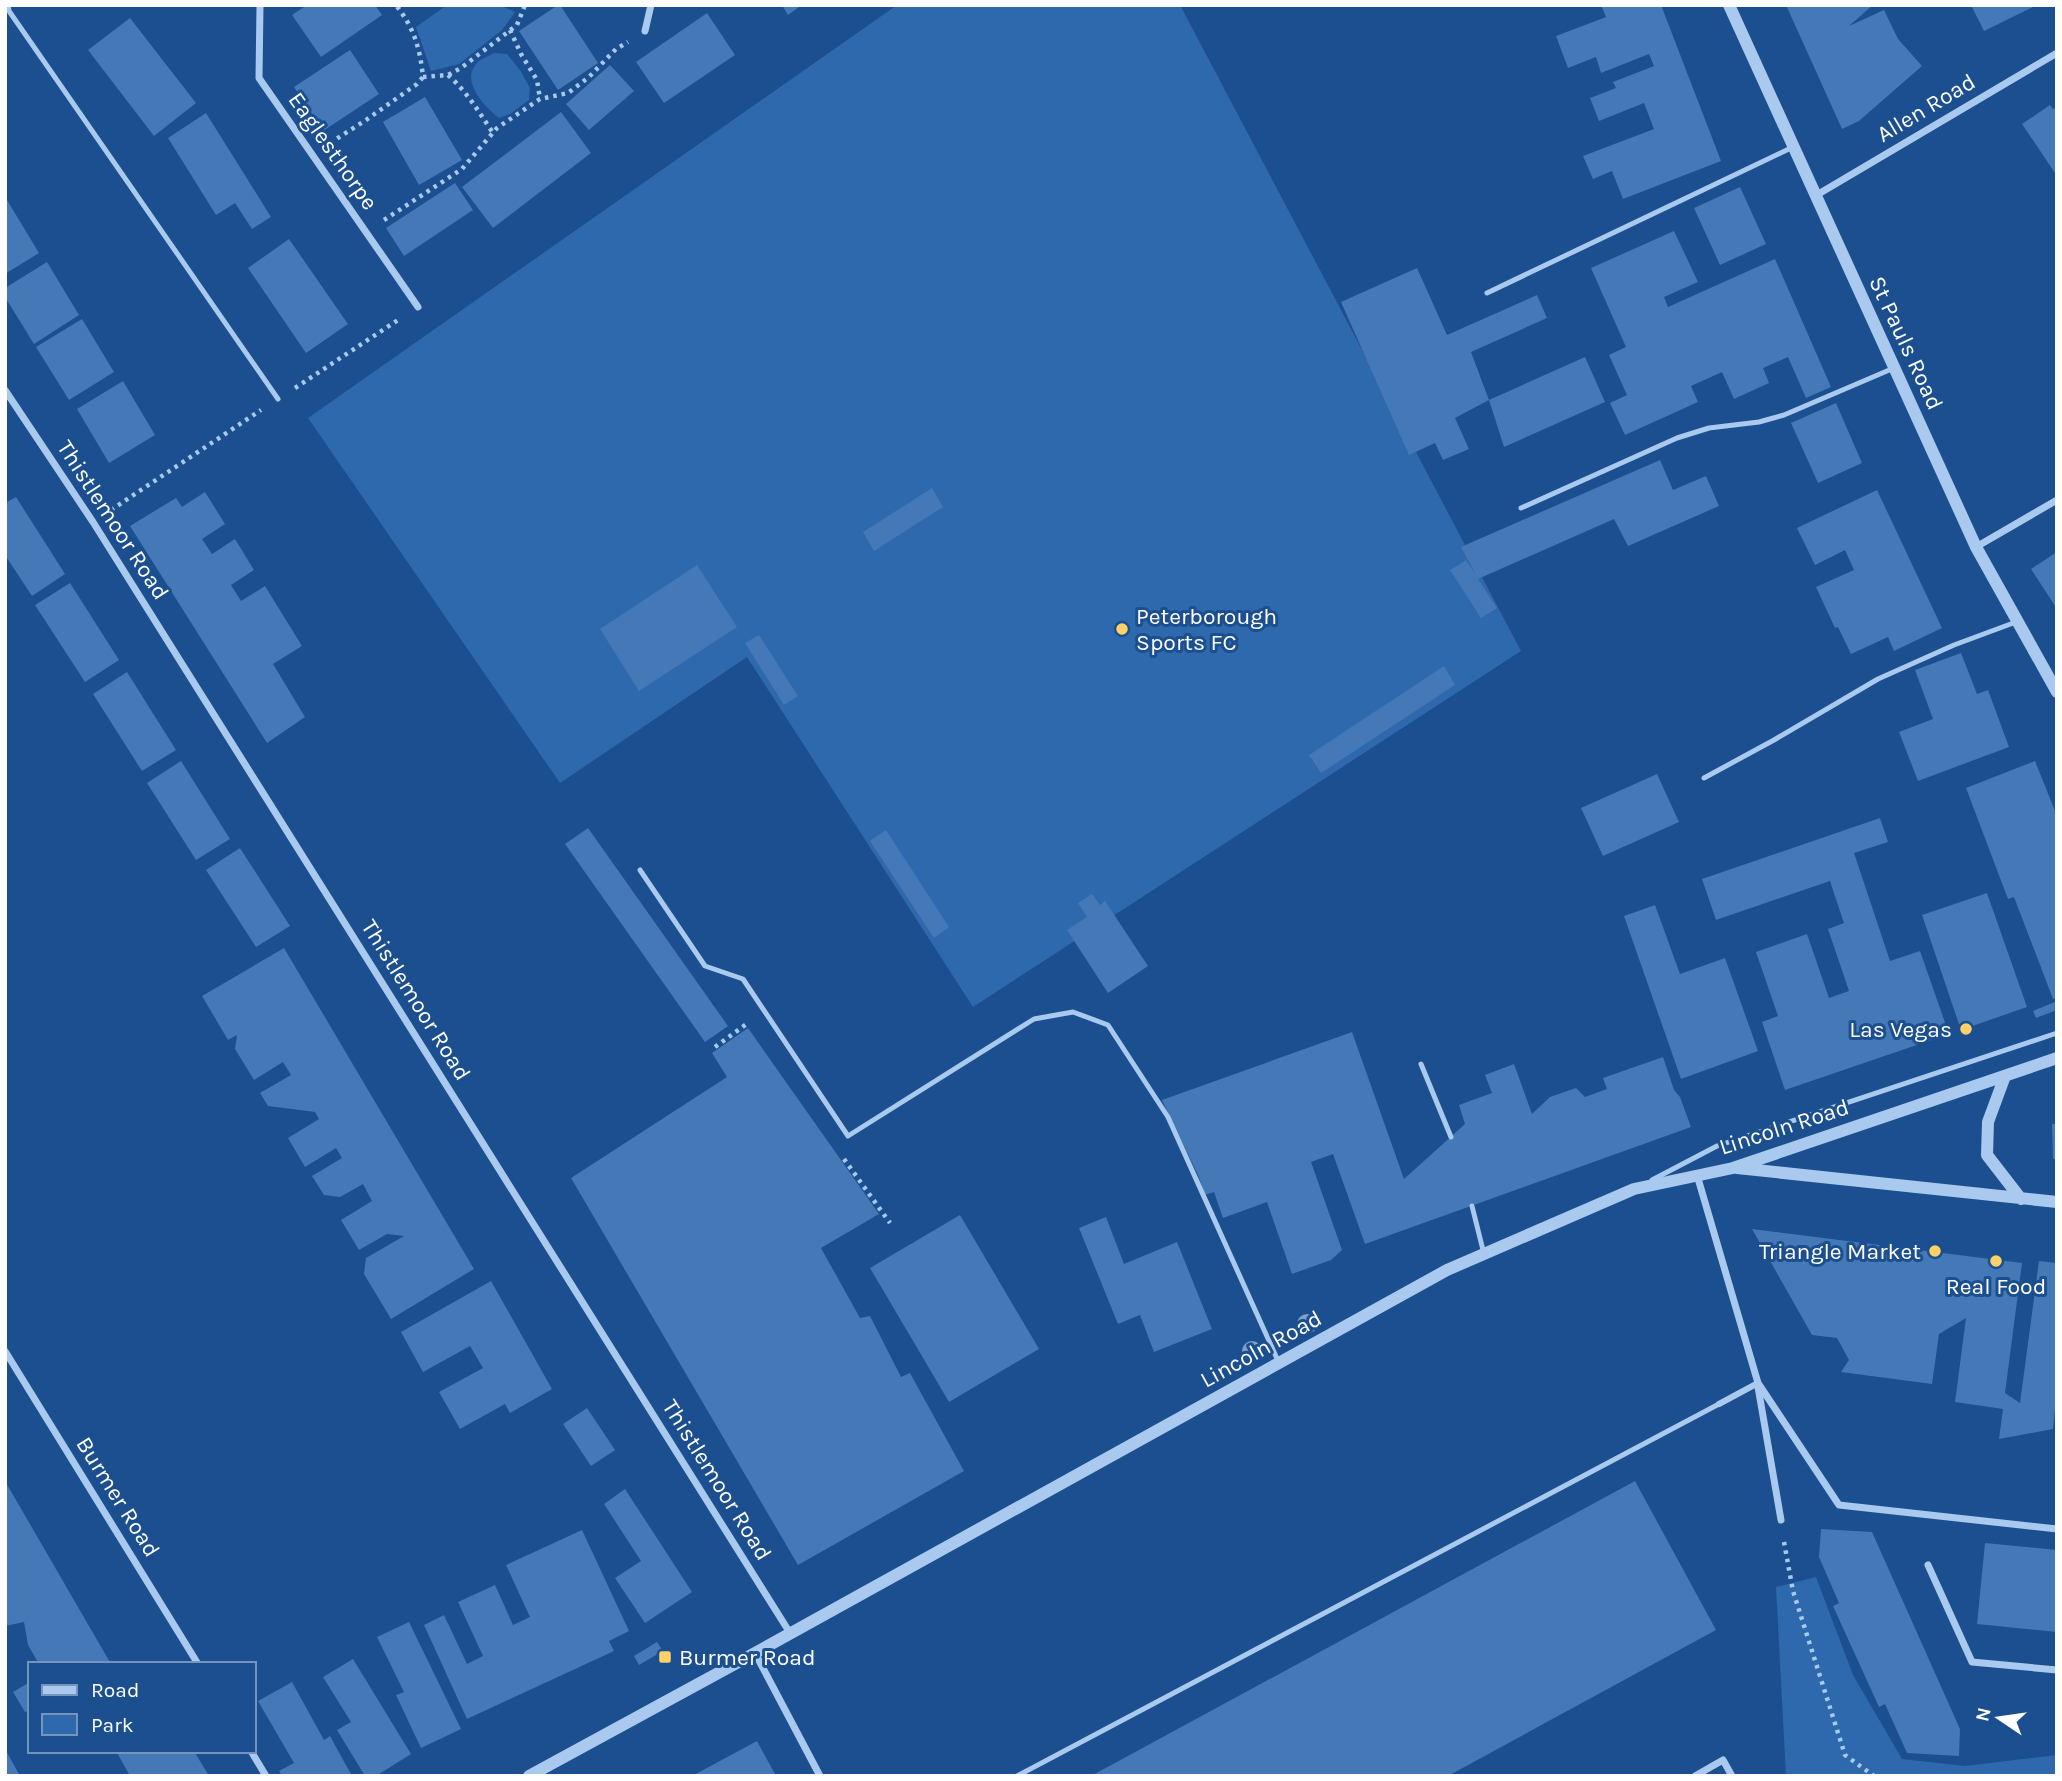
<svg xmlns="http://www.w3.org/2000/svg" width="2062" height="1781" font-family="Karla,sans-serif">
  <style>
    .green { fill: #2e69ad }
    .building { fill: #4478b7 }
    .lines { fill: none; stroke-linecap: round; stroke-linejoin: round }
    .path { stroke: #a9c9ee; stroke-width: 4.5; stroke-dasharray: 3.5 5; stroke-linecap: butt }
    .service { stroke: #a9c9ee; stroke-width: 5 }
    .pedestrian { stroke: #a9c9ee; stroke-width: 6 }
    .minor { stroke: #a9c9ee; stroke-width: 7 }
    .tertiary { stroke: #a9c9ee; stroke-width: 12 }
    .tree { fill: #7ea0ca }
    .poi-dot { fill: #ffd166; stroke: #1b4f8f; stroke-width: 2.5 }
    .labels { text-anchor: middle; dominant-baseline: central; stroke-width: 6; stroke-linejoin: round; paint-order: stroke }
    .street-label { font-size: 23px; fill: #fff; stroke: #1b4f8f }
    .poi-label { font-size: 23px; fill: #fff; stroke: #1b4f8f; text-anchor: start }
  </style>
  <rect width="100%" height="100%" fill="#1b4f8f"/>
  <path class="green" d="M447 5H500L515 12 502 30 459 64 431 71 416 27Z
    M897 5H1180L1521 651 973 1007 747 657 560 783 308 418Z
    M494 53 507 54 520 70 530 88 529 100 510 114 499 118C484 106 458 79 479 61 484 58 490 55 494 53Z
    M1816 1577 1853 1675 1902 1759 1965 1766 2057 1755V1776H1786L1776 1587Z"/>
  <path class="building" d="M307 5H375L382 15 321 57 292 15Z
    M558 5H560L598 63 558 90 519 31Z
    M782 5H802L788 15Z
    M1601 5H1661L1721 161 1623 199 1612 171 1593 179 1583 156 1654 129 1644 103 1599 121 1590 98 1616 88 1613 82 1654 66 1649 54 1601 73 1596 57 1568 68 1556 36 1606 17Z
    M1786 5H1873L1849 26 1884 10 1898 39 1922 66 1859 121 1842 129Z
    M1971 5H2037L1984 31Z
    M707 13 735 55 664 103 636 62Z
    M130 18 196 103 154 136 88 50Z
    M350 50 379 94 323 131 294 87Z
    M610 65 634 91 589 130 566 104Z
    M425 97 462 160 419 185 383 122Z
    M2050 105 2053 109 2057 107V176L2022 124Z
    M561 112 591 153 493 228 462 187Z
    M206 113 271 217 252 229 235 203 216 215 168 138Z
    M455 183 473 210 404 256 386 228Z
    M1740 187 1766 244 1720 265 1694 208Z
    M7 200 39 253 5 274V201Z
    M1674 231 1698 282 1664 297 1668 307 1775 259 1831 387 1806 398 1788 357 1763 368 1769 383 1734 399 1722 372 1691 386 1698 402 1625 435 1610 403 1627 395 1609 355 1626 347 1591 268Z
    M289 239 348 324 306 353 248 268Z
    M47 262 79 315 34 344 5 297V288Z
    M1417 268 1447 335 1537 295 1547 318 1471 352 1489 400 1455 418 1469 449 1443 460 1435 443 1409 455 1341 302Z
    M82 319 114 372 69 400 36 347Z
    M1585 357 1605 402 1504 447 1489 400Z
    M123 381 155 435 109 463 77 409Z
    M1836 403 1862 463 1818 483 1791 423Z
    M1660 460 1673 490 1706 476 1719 506 1628 546 1614 519 1478 579 1497 608 1481 618 1450 570 1466 560 1476 575 1461 547Z
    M932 488 943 507 874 551 863 532Z
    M1877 490 1942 628 1894 651 1888 637 1851 654 1838 627 1835 628 1816 587 1854 570 1845 550 1815 565 1797 528Z
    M205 492 225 524 202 539 212 554 235 539 254 570 231 585 241 601 265 586 302 646 273 664 305 717 267 743 130 526 176 498 182 507Z
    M16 497 65 574 32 596 5 555V503Z
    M2057 552V609L2031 569Z
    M697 565 737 627 639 691 600 629Z
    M70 583 119 660 85 682 35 605Z
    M759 635 798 696 784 705 745 643Z
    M1961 653 1977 694 1988 690 2009 747 1918 781 1899 732 1933 719 1915 670Z
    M1444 666 1455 685 1321 773 1309 755Z
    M127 672 176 750 142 771 93 694Z
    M181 761 230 839 196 860 147 783Z
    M2035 761 2057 816V998L2053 999 2014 897 2008 899 1966 788Z
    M1657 774 1679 822 1603 856 1581 808Z
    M1880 818 1888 842 1854 853 1890 961 1920 951 1949 1034 1785 1090 1762 1022 1778 1016 1756 952 1807 934 1829 998 1849 991 1828 929 1844 923 1830 881 1716 920 1702 879Z
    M588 828 728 1026 705 1042 565 844Z
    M886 830 949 927 934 938 870 841Z
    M240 848 290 926 256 947 206 870Z
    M1987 893 2027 1007 1961 1030 1922 915Z
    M1092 894 1100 905 1105 901 1148 966 1108 993 1067 930 1087 917 1078 903Z
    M1655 905 1680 974 1725 958 1758 1051 1681 1079 1624 916Z
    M284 948 474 1269 391 1319 364 1274 366 1258 404 1236 387 1234 359 1250 341 1220 372 1201 363 1184 340 1197 324 1195 312 1176 342 1158 336 1148 305 1167 288 1138 319 1119 315 1112 268 1106 260 1093 291 1075 283 1062 254 1080 235 1049 237 1035 228 1040 202 996Z
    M2057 1001V1010L2036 1018 2033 1011Z
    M748 1028 879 1214 821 1248 860 1318 870 1316 901 1377 910 1373 964 1471 798 1565 571 1178 727 1077 712 1053Z
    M1352 1032 1404 1179 1465 1124 1459 1105 1492 1093 1485 1075 1514 1064 1532 1114 1550 1097 1576 1088 1585 1097 1607 1089 1603 1078 1663 1057 1674 1090 1680 1097 1691 1127 1365 1244 1333 1154 1311 1162 1342 1250 1331 1260 1292 1274 1267 1202 1223 1218 1214 1192 1205 1195 1198 1175 1162 1100Z
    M2052 1124H2057V1159H2053Z
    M960 1215 1039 1349 949 1402 870 1268Z
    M1106 1217 1124 1264 1177 1242 1212 1329 1154 1352 1140 1315 1118 1324 1079 1228Z
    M1752 1229 2022 1263 2005 1393 2020 1403 2039 1261 2057 1263V1388L2053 1429 1999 1439 2003 1409 1955 1402 1966 1318 1939 1334 1932 1384 1841 1372 1849 1360 1837 1338 1812 1335Z
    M491 1281 552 1389 510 1413 505 1404 460 1429 439 1392 483 1368 470 1346 423 1372 401 1332Z
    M587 1408 615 1450 591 1466 563 1424Z
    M5 1481 111 1664H39L28 1645 24 1622 5 1626Z
    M1635 1481 1716 1630 1448 1776H1091Z
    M625 1489 692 1592 645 1623 615 1578 641 1561 604 1504Z
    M1821 1529 1872 1532 1960 1729 1959 1756 1907 1753 1885 1704 1879 1707 1833 1606 1839 1603 1819 1557Z
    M582 1530 629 1631 609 1641 614 1651 467 1719 424 1625 444 1615 467 1664 483 1656 458 1602 495 1585 513 1625 530 1617 506 1565Z
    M1985 1543 2057 1550V1632L1977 1624Z
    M409 1622 461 1729 421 1748 396 1695 404 1692 377 1637Z
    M657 1642 663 1651 639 1665 634 1656Z
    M353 1659 411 1754 376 1776H365L337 1730 351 1722 323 1677Z
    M30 1682V1711L25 1712 13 1692Z
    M292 1682 324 1740 330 1736 352 1776H282L279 1771 294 1763 258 1701Z
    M757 1741 776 1776H692Z
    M5 1749 20 1776H5Z
    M116 1751H194L209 1776H130Z"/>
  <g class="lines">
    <path class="path" d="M510 30 521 54 537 80 540 99
      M448 75C467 92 479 112 493 133
      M423 77 448 75 461 68 517 25 525 5
      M330 143 366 120 417 84 423 77C420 48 414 28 396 5
      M384 220 462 169 497 128 540 99 568 93 589 77 616 49 628 42
      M295 388 398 320
      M111 510 261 410
      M715 1047 748 1023
      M844 1159 890 1223
      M1784 1542 1793 1591 1845 1755 1874 1776"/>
    <path class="service" d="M8 5 9 11 278 399
      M1487 293 1793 147
      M1521 508 1677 438 1709 428 1759 422 1784 415 1894 368
      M1704 778 1774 740 1878 679 1954 645 2016 622
      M640 870 705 966 743 979 848 1136 1034 1019 1073 1012 1108 1025 1168 1117 1279 1363
      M1421 1064 1451 1137
      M1652 1180 1717 1146 2057 1033
      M1472 1206 1484 1254
      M1017 1776 1719 1404"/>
    <path class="pedestrian" d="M1719 1404 1758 1383"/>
    <path class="minor" d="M260 5 259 78 418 307
      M645 31 651 5
      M1815 196 2057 53
      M5 390 93 522 790 1633
      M1976 547 2057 500
      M1697 1175 1758 1383 1839 1505 2057 1529
      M5 1351 198 1664
      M1758 1387 1781 1520
      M1928 1565 1972 1662 2057 1670
      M755 1653 820 1776
      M251 1751 266 1776
      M1695 1776 1723 1760 1732 1776"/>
    <path class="tertiary" d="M1729 5 1976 547 2057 692
      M2005 1076 1988 1122 1987 1155 2021 1199
      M1737 1168 2057 1202
      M529 1776 755 1653 1447 1270 1634 1189 1733 1168 2057 1058"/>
  </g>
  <g class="tree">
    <circle cx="1307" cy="1324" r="10"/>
    <circle cx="1252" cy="1351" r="10"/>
  </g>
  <g class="poi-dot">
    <circle cx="1122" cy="629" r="7"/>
    <circle cx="1966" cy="1029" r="7"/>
    <circle cx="1935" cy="1251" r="7"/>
    <circle cx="1996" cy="1261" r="7"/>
    <rect x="658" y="1650" width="14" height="14" rx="3.5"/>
  </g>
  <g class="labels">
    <g class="street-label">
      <text transform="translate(1926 108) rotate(-31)">Allen Road</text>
      <text transform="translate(333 151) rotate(55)">Eaglesthorpe</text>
      <text transform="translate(1906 343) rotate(65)">St Pauls Road</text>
      <text transform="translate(113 520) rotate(57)">Thistlemoor Road</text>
      <text transform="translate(416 1000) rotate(58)">Thistlemoor Road</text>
      <text transform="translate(1784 1127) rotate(-18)">Lincoln Road</text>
      <text transform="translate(1261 1349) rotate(-29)">Lincoln Road</text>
      <text transform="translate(717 1480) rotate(58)">Thistlemoor Road</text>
      <text transform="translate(118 1497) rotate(58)">Burmer Road</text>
    </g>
    <g class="poi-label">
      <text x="1136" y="616">Peterborough<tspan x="1136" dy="26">Sports FC</tspan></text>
      <text x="1952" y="1029" text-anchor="end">Las Vegas</text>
      <text x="1921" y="1251" text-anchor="end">Triangle Market</text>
      <text x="1996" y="1286" text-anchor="middle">Real Food</text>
      <text x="679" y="1657">Burmer Road</text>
    </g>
  </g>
  <rect width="2062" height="1781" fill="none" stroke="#ffffff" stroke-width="14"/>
  <rect x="28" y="1662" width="228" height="91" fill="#1b4f8f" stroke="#7695bc" stroke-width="2"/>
  <rect x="42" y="1685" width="35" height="10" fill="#a9c9ee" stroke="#7695bc" stroke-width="2"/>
  <text x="91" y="1697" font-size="21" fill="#ffffff">Road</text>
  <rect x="42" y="1714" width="35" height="21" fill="#2e69ad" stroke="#7695bc" stroke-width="2"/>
  <text x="91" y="1732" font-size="21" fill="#ffffff">Park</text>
  <g transform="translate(1999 1718) rotate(283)" stroke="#1b4f8f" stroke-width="5" paint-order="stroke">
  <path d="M0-5L12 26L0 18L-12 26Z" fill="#ffffff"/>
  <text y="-10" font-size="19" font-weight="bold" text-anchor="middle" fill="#ffffff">N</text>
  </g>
</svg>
